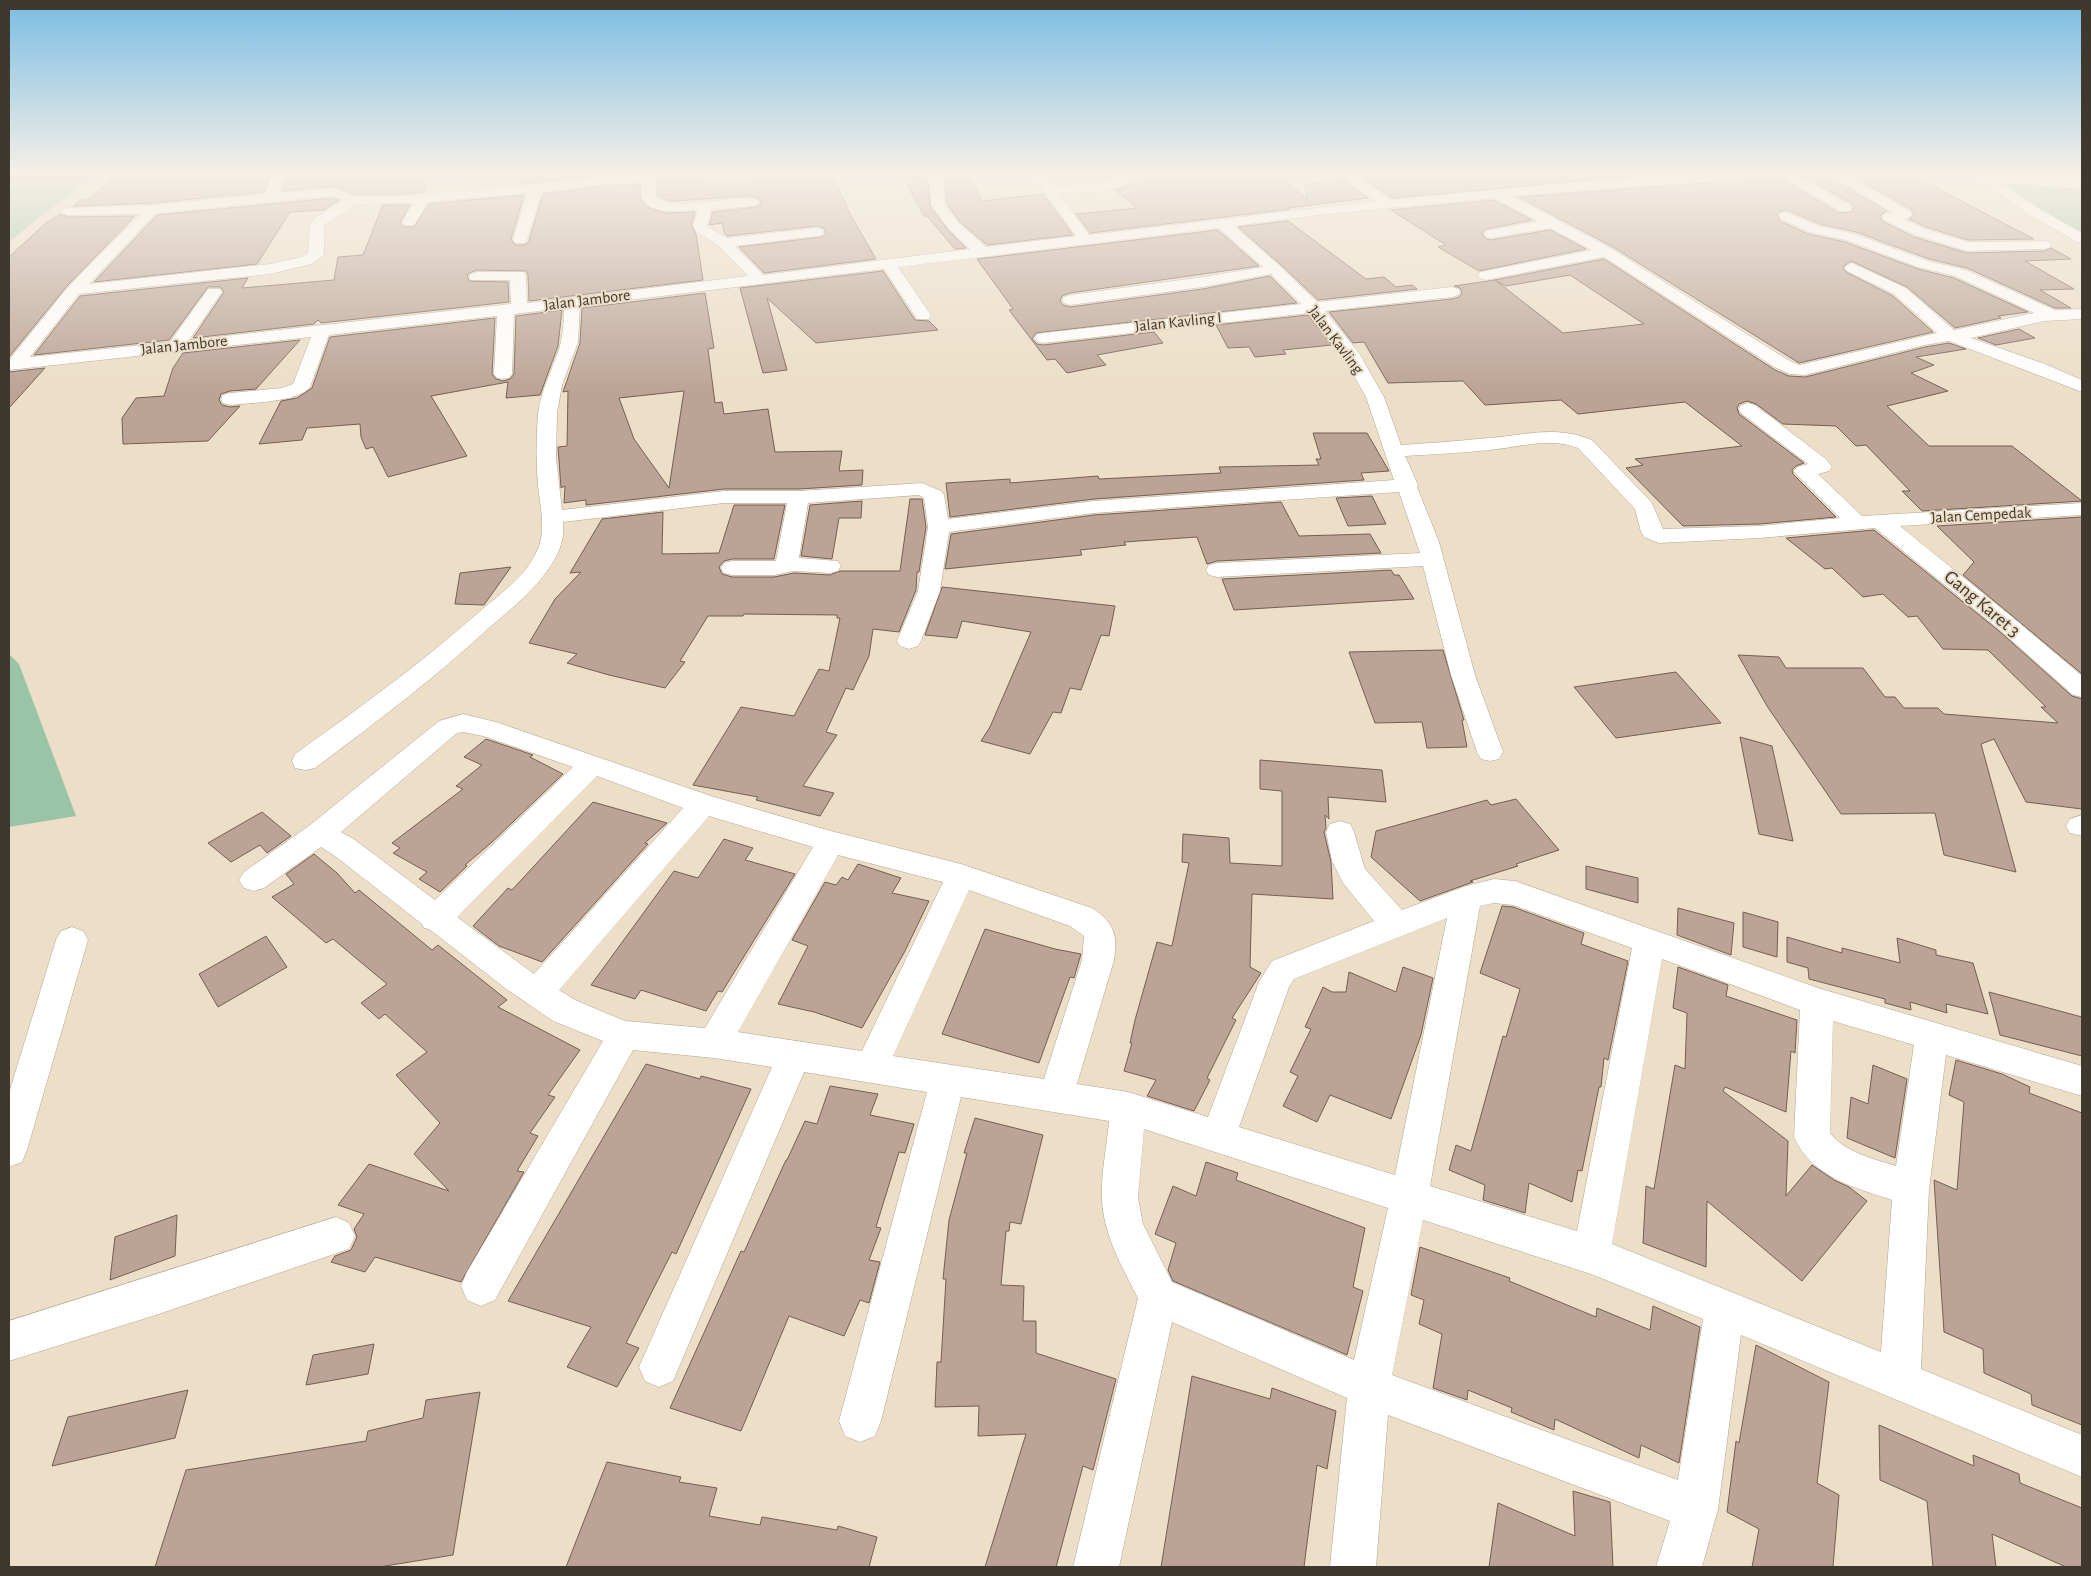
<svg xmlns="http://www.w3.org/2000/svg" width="2091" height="1576" font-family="'Alegreya Sans',sans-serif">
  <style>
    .green { fill: #9ac4a6 }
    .building { fill: #bba395; stroke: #755f53; fill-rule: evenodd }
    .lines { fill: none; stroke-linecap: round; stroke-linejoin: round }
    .minor-casing { stroke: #b3a590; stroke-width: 1 }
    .minor { fill: #fff; fill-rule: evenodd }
    .labels { text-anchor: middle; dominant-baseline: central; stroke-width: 4; stroke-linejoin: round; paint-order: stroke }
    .far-street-label { font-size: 16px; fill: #3e382f; stroke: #ecdec7 }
    .street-label { font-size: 19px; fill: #3e382f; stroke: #ecdec7 }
  </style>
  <rect width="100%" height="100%" fill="#ecdec7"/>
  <path class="green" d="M9 173H102L42 215 9 242Z
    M1995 182 2082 188V236L2027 204Z
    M9 654 19 664 76 816 9 827Z"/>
  <path class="building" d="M154 173H271L264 192 152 203 73 206 81 200H88L113 178 152 176Z
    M288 173H433L423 192 401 194H355L333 186 282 191Z
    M540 173H620L520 184 521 178 539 176Z
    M813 173H822L823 177 831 176 835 181 850 214 876 259 764 273 739 247 822 237 826 233 824 228 817 226 727 236 725 234 722 223 709 225 713 212 757 207 761 203 759 198 747 196 674 201 663 199 657 195 659 181 656 178 736 182Z
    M910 173H927L930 206 948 230 966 248 955 249 927 216H924L907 185H916Z
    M945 173H968L982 201 1043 194 1073 235 987 245 960 222 947 204Z
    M1093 173H1125L1103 181Z
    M1149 173H1276L1307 199 1305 185 1342 179 1368 198 1288 208 1290 209 1090 233 1076 214 1137 208 1115 190 1147 179Z
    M1374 173H1658L1660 174 1392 198 1360 176Z
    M1811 173 1825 175 1887 211 1880 216 1882 221 1914 237 1967 253 2044 251 2051 248 2071 259 2025 261 2074 289 2040 290 2071 308H2055L1967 268 1929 259 1856 232 1820 224 1787 210 1781 211 1777 215 1780 221 1808 234 1845 242 1918 269 1954 278 2028 312 1998 316 2001 318 1955 328 1907 287 1851 261 1843 267 1846 272 1893 296 1933 332 1799 363 1613 247 1519 197 1761 179 1775 175 1839 213 1852 212 1854 207 1851 203 1799 174Z
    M1848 174 1896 176 1902 180H1921L2034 239 1968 240 1926 227 1909 219 1914 215 1911 209Z
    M640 184V199L651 209 666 213 695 212 691 225 696 234 703 280 529 301 528 275 526 271 477 270 469 273 467 276 469 281 508 282 509 302 321 323 318 320 314 324 193 338 224 292 220 287H208L169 340 34 355 80 296 248 278 242 288 334 280 338 257 363 255 383 205H410L400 223 404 227H414L429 204 524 195 511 239 515 245H525L529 241 543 194 603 186Z
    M333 198 339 200 324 210 290 212 257 264 94 282 157 215Z
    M1494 200 1532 220 1486 229 1482 233 1486 239 1491 240 1550 230 1586 249 1479 271 1438 247 1446 245 1391 210Z
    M61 214 68 217 135 216 67 286 9 357V257L46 223Z
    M1288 221 1366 279 1384 277 1396 287 1412 285 1417 289 1318 300 1281 265 1238 227Z
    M1218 230 1259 266 1070 293 1062 296 1060 301 1063 305 1070 307 1203 289 1270 276 1297 303 1036 333 1032 339 1037 344 1043 345 1154 332 1163 343 1097 355 1106 365 1067 373 1055 359 1047 360 1009 310 1013 309 977 259Z
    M1604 259 1775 370 1789 376 1805 377 1925 347 1949 343 1966 349 1916 357 1934 365 1911 373 1948 391 1887 406 1929 446H2012L2082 501 1922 511 1902 491H1910L1866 445 1856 446 1836 426 1783 424 1756 404 1747 401 1739 404 1737 408 1739 414 1804 463 1796 466 1792 470 1793 474 1836 517 1759 524 1683 526 1626 468 1643 465 1635 459 1742 446 1685 402 1578 414 1561 400 1485 405 1463 381 1388 383 1364 342 1353 343 1329 312 1452 299 1459 297 1462 293 1460 288 1454 286 1495 280 1563 333 1644 324 1570 275 1506 286 1495 280Z
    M883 271 915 320 929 321 938 330 816 343 767 298 787 370 763 373 740 288Z
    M705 293 714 348 708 349 715 403 722 402 724 414 768 409 775 452 842 451 839 471 863 470 862 485 799 489H724L586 505V500L564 503 565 486 561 488 558 447 567 446 568 391 563 392 580 343 582 308ZM684 391 669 488 634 439 619 398Z
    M562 310 558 346 540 395 506 398 508 382 431 396 467 456 388 477 373 447 366 449 361 437 360 424 307 428 302 440 259 444 281 401 297 398 312 388 330 337 495 318 492 374 496 379 503 381 510 379 514 374 516 316Z
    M1308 315 1332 345 1283 350 1286 354 1255 357 1249 347 1228 348 1216 325Z
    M2019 329 2035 338 1996 345 1978 338Z
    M300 340 256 389 230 391 221 394 219 400 222 405 230 407 240 406 208 441 123 444 122 418 136 398 164 396 173 368 183 353Z
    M45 368 9 408V372Z
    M1313 433H1367L1389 471 1361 473 1364 480 1094 499 950 517 946 483 1010 479V483L1098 476 1099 479 1221 473 1219 467 1319 465 1316 459H1321Z
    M1372 496 1386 524 1348 526 1336 498Z
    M910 499H922L926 527 919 572H917L916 590 899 632 873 629 869 656 853 690 846 688 826 732 837 735 803 786 834 793 820 816 756 800 758 797 693 785 741 707 794 716 819 669 829 671 840 618H837V615L744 614 743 616H708L680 661 685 662 665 688 609 675 567 663 577 654 529 643 555 599 581 572 570 573 602 519 663 512 662 554 719 553 734 505H785L774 559H732L724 561 719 567 722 574 732 577H774L794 573 830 575 840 571H900Z
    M862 501 861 518H839L832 559 801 556 810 505Z
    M1281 502 1299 536 1370 534 1381 553 1217 561 1207 564 1197 537 1124 542 1126 545 1080 550 1082 555 945 569 951 534 1094 515Z
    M2082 517V674L1963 575 1974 562 1937 526Z
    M1874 530 1999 631 2072 696 2082 699V809L2026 802 1994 739 1981 744 2016 872 1944 855 1935 813 1841 814 1767 706 1738 655 1779 657 1786 668H1863L1885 697H1895L1904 708H1938L1944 714 2058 723 2041 707H2046L1988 650 1943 649 1917 616 1908 617 1883 594 1863 597 1832 568 1825 569 1786 538Z
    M511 567 484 605 455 604 460 573Z
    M1391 570 1394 575H1399L1414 599 1234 610 1222 579Z
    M942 587 1115 606 1109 636 1101 635 1081 690 1070 688 1061 713 1053 712 1030 754 981 741 990 727 1031 632 962 621 957 638 925 635Z
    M1443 650 1464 720H1462L1467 747 1427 748 1422 722 1375 723 1349 652Z
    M1676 672 1721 723 1616 738 1574 687Z
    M1740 737 1772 746 1793 841 1759 834Z
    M486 739 533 755 530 757 563 774 491 843 465 865 467 866 440 892 419 879 427 872 393 853 400 848 392 843 463 789 456 786 482 765 464 757Z
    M1260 760 1382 770 1386 802 1328 797 1329 819 1325 815 1326 828 1324 832 1331 862 1333 899 1252 894 1250 967 1261 973 1232 1018 1236 1020 1207 1078 1210 1080 1194 1111 1147 1096 1156 1080 1124 1071 1132 1043H1130L1135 1020 1157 942 1172 946 1189 863 1182 862 1183 834 1229 838 1230 863 1282 866V791L1260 789Z
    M1516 799 1559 850 1516 864 1518 866 1470 881 1473 882 1420 901 1371 857 1376 831 1487 800 1491 805Z
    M593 802 667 823 645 843 648 844 542 962 499 946 473 926 508 888 512 890Z
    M262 812 291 836 267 853 260 845 231 862 208 843Z
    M724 839 753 848 745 860 795 874 722 992 718 991 706 1011 641 990 635 999 591 985 674 871 698 878Z
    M314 854 337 873 355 893 359 890 432 950 438 945 507 1000 498 1007 580 1050 548 1095 555 1097 530 1133 538 1136 517 1171 524 1172 461 1282 375 1257 365 1272 331 1262 335 1256 351 1250 357 1237 354 1229 364 1214 338 1205 369 1164 449 1191 414 1154 440 1123 396 1075 427 1052 385 1014 379 1019 361 1003 387 984 333 939 326 943 272 897 294 884 286 874Z
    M858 864 901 878 892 893 929 901 905 951 862 1028 814 1012 778 1004 808 946 792 940 825 882 836 885 842 877 848 880Z
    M1586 866 1638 878V903L1586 889Z
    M1502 906 1513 907 1584 933 1581 944 1628 961 1608 1060 1604 1058 1601 1087H1599L1582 1171 1578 1170 1572 1202 1529 1183 1525 1213 1483 1200 1485 1185 1449 1170 1456 1145 1471 1151 1503 1036 1506 1037 1520 989 1480 973Z
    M1678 908 1734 923 1731 955 1677 935Z
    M1743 912 1778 922 1777 957 1743 947Z
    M985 929 1055 949 1081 954 1074 978 1070 977 1039 1063 942 1034Z
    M266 936 287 967 218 1007 199 974Z
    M1787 937 1842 953V948L1900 963 1897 938 1936 950V955L1973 963 1988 1014 1946 1004 1947 1013 1910 1002 1911 1010 1885 1003V999L1809 979 1808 968 1787 962Z
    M1403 967 1433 978 1421 1035 1391 1119 1330 1095 1317 1122 1283 1106 1298 1076 1290 1072 1311 1029 1305 1027 1323 987 1332 992H1346L1349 972 1396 992Z
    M1678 967 1728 985 1726 996 1797 1020 1795 1053 1791 1051 1786 1112 1725 1087 1723 1091 1788 1141 1786 1196 1812 1165 1834 1180 1849 1187 1867 1201 1802 1281 1707 1201 1706 1267 1643 1243 1646 1186 1654 1189 1675 1065 1685 1069 1687 1013 1673 1008Z
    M1989 992 2082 1017V1056L2000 1035Z
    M1956 1060 2002 1074 2030 1087 2029 1093 2082 1113V1425L2032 1405 2031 1394 1984 1373 1983 1349 1944 1332 1934 1180 1957 1190 1964 1102 1949 1095Z
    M646 1064 700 1079 701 1076 751 1089 676 1254 672 1252 626 1343 639 1348 617 1387 567 1367 591 1327 508 1301Z
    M1873 1065 1907 1079 1895 1158 1847 1138 1851 1097 1868 1104Z
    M830 1086 878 1094 870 1115 914 1124 905 1153 899 1152 876 1227 881 1228 869 1260 880 1262 869 1303 860 1300 844 1336 789 1316 741 1431 670 1408 741 1251 744 1252 786 1160H787L805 1121 817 1124Z
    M975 1118 1043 1135 1021 1224 1010 1222 1009 1231H1006L1001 1285 1024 1286 1023 1321H1036V1353L1116 1379 1093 1470 1083 1466 1056 1567H985L1026 1434 978 1436 979 1406 935 1407 937 1362H941L946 1279H943L949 1220 967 1153H964Z
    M1206 1162 1238 1173 1236 1180 1365 1228 1353 1287 1363 1291 1347 1355 1173 1281 1168 1270 1176 1243 1155 1234 1173 1186 1196 1196Z
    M177 1215 175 1256 110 1280 115 1237Z
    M1420 1247 1510 1278 1509 1281 1596 1317 1597 1308 1650 1330 1653 1306 1700 1327 1679 1463 1641 1445 1639 1458 1555 1419 1554 1430 1511 1412 1512 1408 1468 1390 1467 1400 1433 1388 1442 1334 1419 1324 1424 1300 1411 1295Z
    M374 1344 368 1374 306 1385 313 1355Z
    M1756 1345 1829 1382 1817 1483 1839 1495 1833 1567H1752L1759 1529 1727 1512 1736 1441 1739 1443Z
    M1192 1376 1270 1399 1272 1388 1336 1411 1327 1469 1317 1465 1304 1567H1161Z
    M188 1390 175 1438 52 1466 68 1417Z
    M480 1392 453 1555 379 1567H155L186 1470 366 1441 368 1431 423 1418 426 1400Z
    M1879 1425 1974 1466 1973 1455 2019 1474 2020 1483 2082 1508V1567H2066L1992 1534 1996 1567H1933L1927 1501 1880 1480Z
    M607 1462 681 1477 679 1482 717 1488 709 1516 760 1525 762 1517 837 1530 838 1526 877 1537 869 1567H566Z
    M1573 1491 1610 1502 1613 1567H1489L1498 1503 1575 1536Z"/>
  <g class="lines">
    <defs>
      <path id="minor" d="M273 173H286L279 193 333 188 355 196H401L532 185 631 174 650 175 657 181 655 196C670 213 735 194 757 199L759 202 757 205 752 206 710 210 711 213 707 226 727 238 817 228 822 229 824 232 822 235 817 236 735 246 763 275 970 249 949 229 931 205 929 173H943L945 205 959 223 986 247 1076 236 1031 173H1044L1053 186 1105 183 1131 173H1147L1146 177 1107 191 1059 194 1089 235 1375 201 1338 173H1353L1391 200C1516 188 1641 173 1767 173L1761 177 1512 196 1612 249 1788 360 1799 365 1937 333 1894 294 1847 271 1844 268 1847 265 1852 263 1906 288 1954 330 2034 313 1955 276 1918 267 1846 240 1809 232 1781 219 1779 216 1781 213 1786 212 1819 226 1855 234 1928 261 1966 270 2055 310 2082 309V319L2044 321 1971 338 2045 364 2082 380V392L1949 341 1925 345 1805 375 1790 374 1776 368 1604 257 1486 280 1480 278 1478 275 1480 272 1592 250 1550 228 1491 238 1486 237 1484 234 1486 231 1538 221 1494 198 1327 214 1234 226 1280 266 1317 302 1452 287 1458 289 1460 292 1458 295 1452 297 1325 311 1359 353 1384 397 1401 445C1430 443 1460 441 1489 438 1527 435 1555 425 1592 440L1652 503 1663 529 1759 526 1840 518 1795 473 1794 471 1797 467 1808 464 1741 413 1739 409 1741 405 1748 403 1755 405 1826 459 1832 467 1829 471 1818 474 1862 516 2082 503V515L1900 526 2016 620 2082 676V697L2073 695 2000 630 1875 528 1759 538 1659 543 1644 537 1641 532 1635 509 1578 448C1550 437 1520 447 1490 450 1462 453 1434 454 1405 456L1418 485 1417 487 1439 542 1475 675 1503 752 1499 759 1490 761 1481 759 1477 752 1451 675 1423 566 1217 577 1209 575 1206 570 1209 565 1217 563 1420 553 1399 492 1094 513 949 532 940 591 921 641 918 646 909 649 900 646 897 641 918 591 928 527 924 498 919 495 808 503 799 558 838 561 841 566 838 571 830 573 794 571 774 575H732L724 573 721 568 724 563 732 561H776L787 503H724L563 522C565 541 558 556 547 571 531 593 510 610 490 627 435 678 375 723 315 768L305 770 295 768 292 761 295 754C358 709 420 664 478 613 501 593 531 573 540 543 545 525 540 504 538 486 536 462 536 438 538 414 541 389 553 369 560 346 563 334 564 321 564 308L514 314 512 374 509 378 503 379 497 378 494 374 497 316 329 335 310 387C300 402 248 403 230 405L223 403 221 399 223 395 230 393 282 388 293 384 311 337 9 370V360L68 287 140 214 68 215 63 214 61 211 63 208 152 205 265 194ZM642 182C642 186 640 193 642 198 650 215 681 211 696 210L697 213 693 226 697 232 719 246 748 276 527 303 526 275 524 272H477L471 274 469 277 471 280H510L511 304 189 340 222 292 220 289H208L170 342 30 357 79 294 270 274 312 264 324 255V225L356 204 413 203 402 222 404 225H414L428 202 527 193 513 240 515 243H525L527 240 542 192 603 184ZM333 196 343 200 315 218 310 225 308 253 302 257 270 264 89 284 156 213ZM1219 228 1263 267 1203 277 1070 295 1064 297 1062 300 1064 303 1070 305 1203 287 1271 274 1301 304 1043 333 1037 334 1034 338 1037 342 1043 343 1309 313 1342 355 1366 397 1394 480 1094 501 948 519 944 495 941 491 922 483 799 491H724L562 510 556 458 557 413 562 385 578 342 580 306 884 269 917 319H929L931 315 898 267Z
        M1777 173H1793L1850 205 1852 208 1850 211H1840Z
        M1826 173H1842L1910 211 1912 214 1910 217 1904 219 1925 229 1968 242 2044 241 2049 242 2051 245 2049 248 2044 249 1967 251 1915 235 1884 220 1882 217 1884 214 1892 212Z
        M1921 173H1986L2082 181V189L2002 183 2038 208 2082 233V243L2077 242 2028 214 1982 181 1927 177Z
        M463 714 496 722 711 796 831 831 961 864 1092 908C1114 922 1118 935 1114 960L1077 1084 1128 1092 1208 1117 1259 982 1272 961 1374 921 1343 883 1332 861 1326 832 1330 824 1340 821 1350 824 1354 832 1365 869 1402 910 1466 886 1494 879 1515 881 1818 988 2082 1066V1096L1946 1055 1929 1189 1921 1369 2082 1435V1477L1741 1335 1718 1509 1702 1567H1656L1670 1521 1388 1415 1376 1567H1330L1347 1398 1172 1322 1119 1567H1073L1138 1298C1122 1267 1102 1232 1102 1197 1101 1172 1107 1146 1109 1121L961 1097 881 1421 875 1436 860 1442 845 1436 839 1421 927 1092 804 1072 673 1381 659 1387 645 1381 639 1367 772 1067 714 1058 633 1050 495 1300 481 1306 467 1300 461 1286 467 1272 603 1041 553 1021 505 988 429 929 424 928 422 924 335 856 321 847 264 888 254 891 244 888 239 880 244 872 310 825 439 721ZM463 732 483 736 573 767 435 900 355 840 341 832 457 733ZM597 776 683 808 534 974 457 917ZM709 816 813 847 705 1028 625 1021 577 1001 559 990ZM838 855 943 882 862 1051 738 1032ZM969 890 1070 926 1084 936 1082 960 1044 1079 893 1056ZM1494 903 1513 905 1632 948 1577 1231 1430 1186 1480 906ZM1447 918 1395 1175 1239 1127 1289 987 1294 979ZM1662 959 1800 1010 1794 1137C1812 1177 1853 1187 1892 1200L1881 1352 1612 1244ZM1833 1021 1914 1045 1896 1166C1873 1159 1845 1152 1830 1133ZM1144 1129 1388 1208 1354 1360 1172 1282 1143 1224 1138 1198ZM1423 1220 1591 1274 1703 1319 1678 1480 1392 1375Z
        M2082 815V836L2070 833 2066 826 2070 819Z
        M72 927 83 931 88 940 27 1150 22 1162 9 1167V1093L56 940 61 931Z
        M336 1217 349 1223 355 1236 349 1249 159 1314 9 1361V1321Z"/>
    </defs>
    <use href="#minor" class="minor-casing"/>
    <use href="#minor" class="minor"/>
  </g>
  <linearGradient id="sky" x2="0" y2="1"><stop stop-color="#79bde4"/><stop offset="0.44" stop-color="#f6f0e6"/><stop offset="1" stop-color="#f6f0e6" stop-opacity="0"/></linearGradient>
  <rect width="2091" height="394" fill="url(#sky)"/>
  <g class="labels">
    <g class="far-street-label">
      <text transform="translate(587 300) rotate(-7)">Jalan Jambore</text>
      <text transform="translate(1178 322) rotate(-6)">Jalan Kavling I</text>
      <text transform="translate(1336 340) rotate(53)">Jalan Kavling</text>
      <text transform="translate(184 345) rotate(-6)">Jalan Jambore</text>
      <text transform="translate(1981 515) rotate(-3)">Jalan Cempedak</text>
    </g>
    <g class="street-label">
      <text transform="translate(1982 604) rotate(40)">Gang Karet 3</text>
    </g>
  </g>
  <rect width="2091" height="1576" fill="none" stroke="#3e382f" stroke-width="20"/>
</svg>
